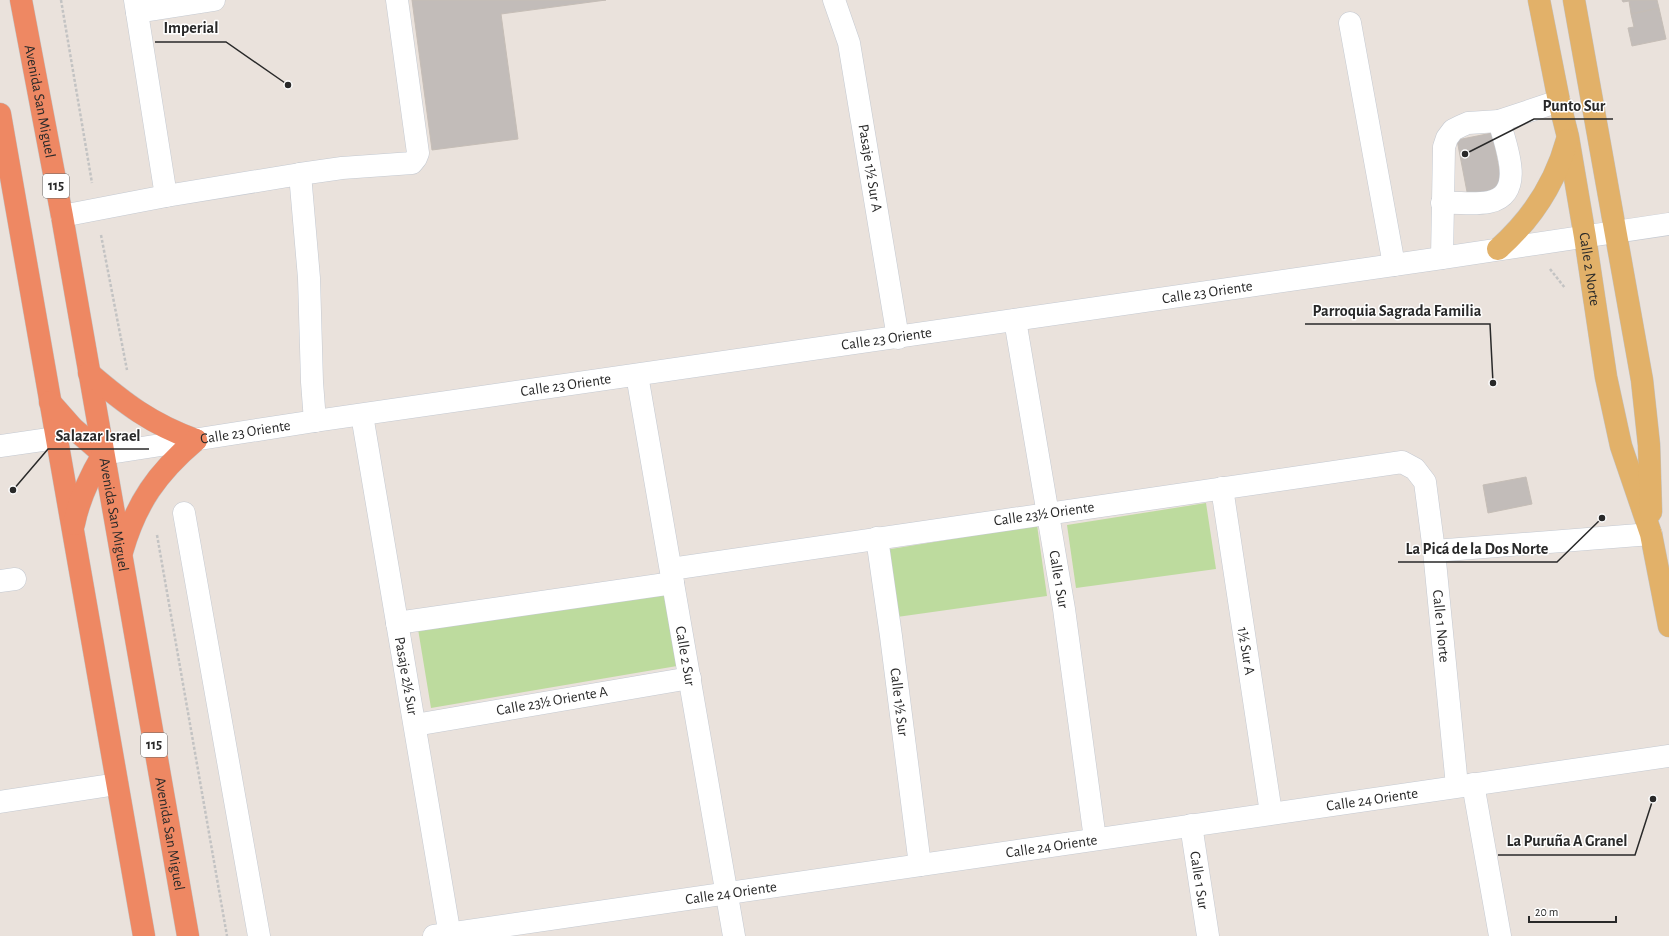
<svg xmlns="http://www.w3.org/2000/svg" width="1669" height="936" font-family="'Alegreya Sans',sans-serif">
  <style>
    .green { fill: #bddb9e }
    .building { fill: #c2bcb9; stroke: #c5bdb6 }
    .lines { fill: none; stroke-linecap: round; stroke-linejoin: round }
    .minor-casing { stroke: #c4c9d1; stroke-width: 23 }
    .major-casing { stroke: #c3c3c3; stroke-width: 23 }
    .highway-casing { stroke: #c3c3c3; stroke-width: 23 }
    .path { stroke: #c3c3c3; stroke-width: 2.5; stroke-dasharray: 3 2; stroke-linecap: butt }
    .minor { stroke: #fff; stroke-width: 22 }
    .major { stroke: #e2b169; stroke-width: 22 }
    .highway { stroke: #ee8863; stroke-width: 22 }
    .labels { text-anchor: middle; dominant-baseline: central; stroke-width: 3; stroke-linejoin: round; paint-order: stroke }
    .shield { fill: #fff; stroke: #696969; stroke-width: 1 }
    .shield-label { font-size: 14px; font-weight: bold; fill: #292929 }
    .street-label { font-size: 15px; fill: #292929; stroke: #fff }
    .leader { fill: none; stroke: #292929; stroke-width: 1.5 }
    .callout-dot { fill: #292929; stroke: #fff; stroke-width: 1.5 }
    .callout-label { font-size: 16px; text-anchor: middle; font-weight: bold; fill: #292929; stroke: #fff; stroke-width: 3; stroke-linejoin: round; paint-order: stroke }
  </style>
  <rect width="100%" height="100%" fill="#eae2dc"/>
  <path class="green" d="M1206 503 1216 569 1076 588 1067 525Z
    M1037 525 1047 596 897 617 885 550Z
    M665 593 677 666 431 708 418 629Z"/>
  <path class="building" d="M412 0H606L501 14 518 139 432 150Z
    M1622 0H1657L1659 8 1631 14 1629 1 1623 2Z
    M1659 8 1666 39 1632 46 1628 28 1634 27 1631 14Z
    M1492 133 1503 190 1468 197 1457 140Z
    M1526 477 1532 504 1488 513 1483 485Z"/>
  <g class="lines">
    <defs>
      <g id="minor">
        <path d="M135 0 166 196"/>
        <path d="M834 0 849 43 898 338"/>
        <path d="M137 12 214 0"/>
        <path d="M1350 23 1394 265"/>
        <path d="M300 174 342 168 412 163 416 158 418 153 397 0"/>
        <path d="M1442 203C1457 202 1474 205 1489 202 1527 194 1505 144 1499 121"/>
        <path d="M62 216 166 196 300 174 309 278 312 382 315 421"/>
        <path d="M1442 258 1444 147 1447 138 1453 130 1461 126 1468 123 1499 121 1559 101"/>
        <path id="s1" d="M1015 320 1064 609 1095 839"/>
        <path id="s2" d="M637 375 734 936"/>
        <path d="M362 415 450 936"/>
        <path d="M0 446 56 438"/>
        <path id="s3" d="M103 454 315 421 1442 258 1669 224"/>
        <path d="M1222 488 1271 813"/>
        <path d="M184 513 259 936"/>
        <path d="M877 538 891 636 920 865"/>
        <path d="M1434 551 1651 534"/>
        <path id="s4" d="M671 569 1402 462 1415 469 1425 482 1434 551 1457 786"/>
        <path d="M0 581 15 579"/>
        <path d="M397 623 673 583"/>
        <path d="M415 725 690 678"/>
        <path d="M1473 784 1500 936"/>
        <path d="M0 802 117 784"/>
        <path id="s5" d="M1191 825 1208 936"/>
        <path id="s6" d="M434 936 1669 756"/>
      </g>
      <g id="major">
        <path id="s7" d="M1539 0 1559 101 1568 137 1585 237 1606 377 1621 446 1651 534 1669 626"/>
        <path d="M1574 0 1642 380 1649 445 1651 512"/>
        <path d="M1498 249C1532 219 1555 184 1567 140"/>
      </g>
      <g id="highway">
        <path id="s8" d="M21 0 62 216 188 936"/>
        <path d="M0 114 144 936"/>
        <path d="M89 373C124 403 151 424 196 440"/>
        <path d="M50 402 73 428 103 454"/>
        <path d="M74 524C79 499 90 476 103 454"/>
        <path d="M122 552C136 503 157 473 196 440"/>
      </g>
    </defs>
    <use href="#minor" class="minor-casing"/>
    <use href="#major" class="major-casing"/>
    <use href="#highway" class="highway-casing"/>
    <path class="path" d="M61 0 92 183
      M101 235 127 370
      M1550 269 1565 288
      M157 535 227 936"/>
    <use href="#minor" class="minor"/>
    <use href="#major" class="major"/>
    <use href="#highway" class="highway"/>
  </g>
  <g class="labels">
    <g class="shield">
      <rect x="43" y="174" width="26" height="24" rx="3"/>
      <rect x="141" y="733" width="26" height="24" rx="3"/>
    </g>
    <g class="shield-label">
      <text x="56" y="186">115</text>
      <text x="154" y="745">115</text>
    </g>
    <g class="street-label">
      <text stroke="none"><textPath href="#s8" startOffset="103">Avenida San Miguel</textPath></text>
      <text transform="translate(870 168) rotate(81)">Pasaje 1½ Sur A</text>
      <text stroke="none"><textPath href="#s7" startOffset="274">Calle 2 Norte</textPath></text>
      <text stroke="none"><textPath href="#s3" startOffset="1116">Calle 23 Oriente</textPath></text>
      <text stroke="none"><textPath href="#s3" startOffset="792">Calle 23 Oriente</textPath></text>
      <text stroke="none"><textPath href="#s3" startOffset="468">Calle 23 Oriente</textPath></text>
      <text stroke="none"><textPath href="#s3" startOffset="144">Calle 23 Oriente</textPath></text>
      <text transform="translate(1044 514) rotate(-8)">Calle 23½ Oriente</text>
      <text stroke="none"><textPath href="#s8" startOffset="523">Avenida San Miguel</textPath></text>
      <text stroke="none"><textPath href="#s1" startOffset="263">Calle 1 Sur</textPath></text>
      <text stroke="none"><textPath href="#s4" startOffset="915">Calle 1 Norte</textPath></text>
      <text transform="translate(1246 651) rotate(81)">1½ Sur A</text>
      <text stroke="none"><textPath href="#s2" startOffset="285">Calle 2 Sur</textPath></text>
      <text transform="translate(406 676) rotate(80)">Pasaje 2½ Sur</text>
      <text transform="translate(552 701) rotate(-10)">Calle 23½ Oriente A</text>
      <text transform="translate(899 702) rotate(83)">Calle 1½ Sur</text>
      <text stroke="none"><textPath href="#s6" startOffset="948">Calle 24 Oriente</textPath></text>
      <text stroke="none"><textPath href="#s8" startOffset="847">Avenida San Miguel</textPath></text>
      <text stroke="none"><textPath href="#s6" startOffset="624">Calle 24 Oriente</textPath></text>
      <text stroke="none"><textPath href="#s5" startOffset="56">Calle 1 Sur</textPath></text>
      <text stroke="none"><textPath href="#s6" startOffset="300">Calle 24 Oriente</textPath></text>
    </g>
  </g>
  <path class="leader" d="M288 85L226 42H155M1465 154L1534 119H1613M1493 383L1490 324H1305M13 490L48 449H149M1602 518L1557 562H1398M1653 799L1635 855H1498"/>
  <g class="callout-dot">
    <circle cx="288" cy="85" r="4"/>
    <circle cx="1465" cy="154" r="4"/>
    <circle cx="1493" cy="383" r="4"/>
    <circle cx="13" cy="490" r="4"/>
    <circle cx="1602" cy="518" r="4"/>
    <circle cx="1653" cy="799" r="4"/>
  </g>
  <g class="callout-label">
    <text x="191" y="33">Imperial</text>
    <text x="1574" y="111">Punto Sur</text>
    <text x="1397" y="316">Parroquia Sagrada Familia</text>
    <text x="98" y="441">Salazar Israel</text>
    <text x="1477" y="554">La Picá de la Dos Norte</text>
    <text x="1567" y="846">La Puruña A Granel</text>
  </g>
  <path d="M1529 916v6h87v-6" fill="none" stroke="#292929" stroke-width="2"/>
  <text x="1535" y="916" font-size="12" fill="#292929" stroke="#ffffff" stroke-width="3" paint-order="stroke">20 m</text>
</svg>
